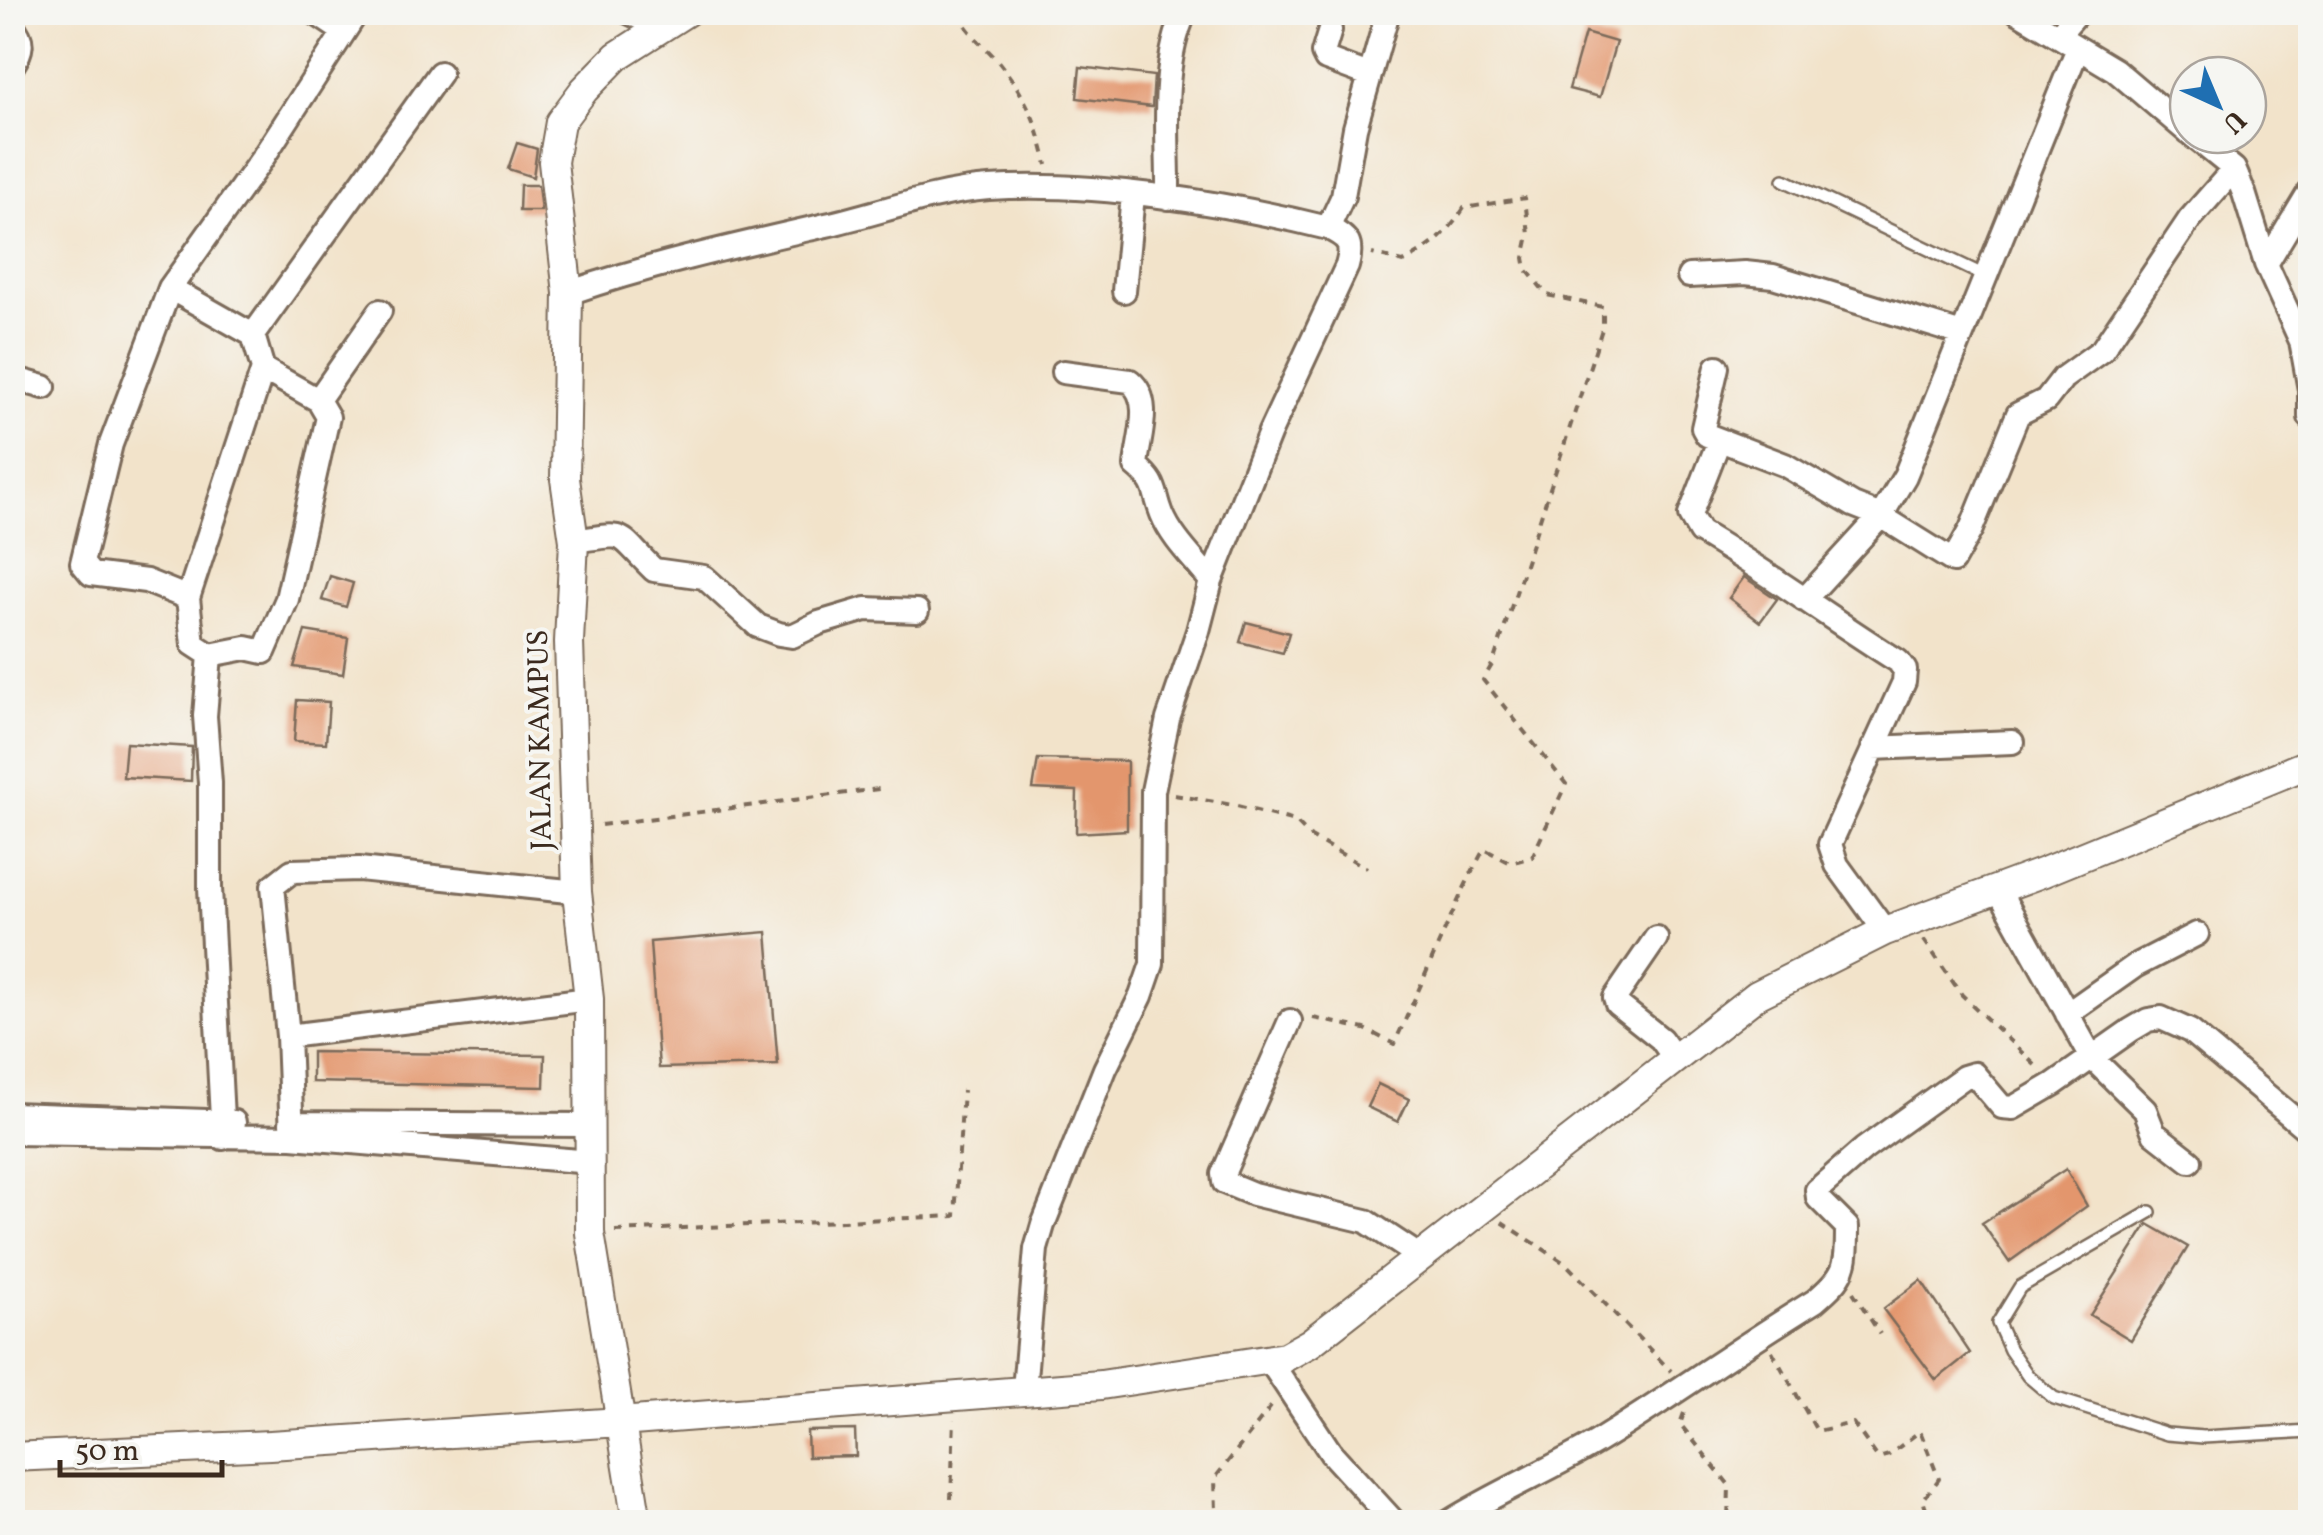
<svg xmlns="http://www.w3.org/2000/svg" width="2323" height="1535" font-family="Vollkorn,serif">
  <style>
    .building { fill: #e3966d }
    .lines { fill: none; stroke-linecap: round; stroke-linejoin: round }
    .service-casing { stroke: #7b6b5a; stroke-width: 16 }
    .minor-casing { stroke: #7b6b5a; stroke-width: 28 }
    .tertiary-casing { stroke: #7b6b5a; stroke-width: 32 }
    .path { stroke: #7b6b5a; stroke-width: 4; stroke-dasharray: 8 8; stroke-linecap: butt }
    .service { stroke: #fff; stroke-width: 11 }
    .minor { stroke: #fff; stroke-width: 22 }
    .tertiary { stroke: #fff; stroke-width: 28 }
    .labels { text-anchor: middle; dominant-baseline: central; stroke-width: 8; stroke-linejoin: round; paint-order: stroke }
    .street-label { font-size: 30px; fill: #3b2a1e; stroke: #f6f6f2 }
  </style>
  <rect width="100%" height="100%" fill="#f6f6f2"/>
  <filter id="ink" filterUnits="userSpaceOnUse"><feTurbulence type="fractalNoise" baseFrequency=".01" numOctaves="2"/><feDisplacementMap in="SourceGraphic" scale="20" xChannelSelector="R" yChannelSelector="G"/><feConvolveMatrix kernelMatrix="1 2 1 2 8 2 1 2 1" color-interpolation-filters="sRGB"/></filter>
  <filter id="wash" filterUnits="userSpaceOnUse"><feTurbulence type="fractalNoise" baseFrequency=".0048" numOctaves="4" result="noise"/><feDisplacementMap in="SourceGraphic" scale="40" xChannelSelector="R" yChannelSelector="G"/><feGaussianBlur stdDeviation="2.25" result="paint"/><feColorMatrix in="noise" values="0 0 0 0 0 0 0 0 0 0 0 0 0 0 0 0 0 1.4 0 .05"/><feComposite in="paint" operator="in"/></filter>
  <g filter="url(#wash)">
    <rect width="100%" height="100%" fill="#f2e3ca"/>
    <g id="blocks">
      <path class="building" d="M1585 33 1616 42 1600 97 1569 89Z
        M1080 67 1154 76 1152 107 1077 98Z
        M517 143 537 149 533 177 508 169Z
        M520 185H538L541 211H519Z
        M330 576 353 583 346 607 322 600Z
        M1744 577 1777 599 1760 622 1729 598Z
        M1246 622 1289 633 1283 653 1240 642Z
        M305 631 348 638 343 674 294 667Z
        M297 700 329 702 326 743 294 741Z
        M126 743 192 747 191 781 123 777Z
        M1038 759 1127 761V830L1076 833 1077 791 1033 789Z
        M767 932 778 1065 659 1068 650 942Z
        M312 1052 545 1055 544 1087 312 1082Z
        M1378 1084 1409 1099 1398 1122 1367 1107Z
        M2066 1169 2087 1206 2009 1262 1982 1223Z
        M2148 1224 2188 1247 2131 1340 2090 1315Z
        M1921 1280 1970 1353 1936 1380 1883 1309Z
        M855 1430 856 1456 808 1457 807 1431Z"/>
    </g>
  </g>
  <g filter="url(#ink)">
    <use href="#blocks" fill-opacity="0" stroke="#7b6b5a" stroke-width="2.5"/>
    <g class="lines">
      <defs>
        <path id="service" d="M1784 180 1985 276
          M2150 1212 2020 1287 1998 1323 2010 1350 2028 1376 2054 1398 2167 1434 2203 1437 2310 1431"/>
        <path id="minor" d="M314 12 344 32
          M628 12 661 28
          M2018 12 2115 70 2188 132
          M12 26C25 40 22 51 12 66
          M1330 30 1323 53 1326 59 1369 75
          M2058 35 2078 12
          M2192 135 2234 169 2244 193 2266 264 2301 341 2310 390V417
          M1168 198C1169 138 1159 68 1185 12
          M1328 228 1343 196 1355 128 1388 12
          M2266 264 2310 191
          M1689 276 1745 273 1773 276 1962 334
          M170 288 111 444 82 563 91 574 146 581 188 598 193 644 210 655
          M1124 291 1133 195
          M568 293C653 264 739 245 826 225 880 213 933 192 989 188 1094 181 1226 203 1328 228 1349 238 1353 244 1347 266L1270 432 1211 581 1198 631 1168 719 1153 791 1152 964 1141 996 1105 1069 1043 1225 1036 1249 1024 1390
          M253 335 440 73
          M1717 367 1703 428 1707 435 1785 465 1853 505 1881 516 1953 561 1971 529 2018 414 2046 400 2063 378 2102 350 2190 219 2234 169
          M1063 372 1130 381C1154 401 1138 439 1136 466 1158 484 1153 491 1162 514 1172 539 1195 560 1211 581
          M12 378 44 387
          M318 400 380 311
          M1719 441 1690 515 1700 532C1768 572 1831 619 1898 661L1905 670 1904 682 1830 844 1837 865 1885 931
          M574 541C631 532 615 533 654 570L704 577 758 626 779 634 792 636 819 623 866 609 917 611
          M188 598 263 369
          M1804 600 1881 516 1905 476 2078 48
          M1873 748 2012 742
          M1998 889 2092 1058 2145 1110 2154 1133 2190 1161
          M1656 938 1615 998 1617 1004 1661 1039 1674 1057
          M2067 1014 2135 966 2197 934
          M1290 1021 1223 1174 1224 1182 1253 1194 1366 1221 1419 1256
          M288 1036 589 999
          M12 1114 234 1122
          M291 1123 588 1125
          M12 1133 292 1137 591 1162
          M292 1136 288 1036 273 886 292 871 359 869 577 892
          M223 1138 210 888V783L205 716 210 655 246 648 264 652 287 599 328 417 318 400 263 369 253 335 170 288 262 159 357 12
          M1270 1361 1331 1453 1394 1522
          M1449 1522C1497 1492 1548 1471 1597 1442 1671 1397 1741 1346 1815 1301 1846 1275 1847 1268 1847 1227L1818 1198 1817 1190 1864 1149 1964 1077 1974 1074 2002 1107 2013 1108 2054 1084 2131 1030 2148 1020 2161 1018 2190 1031 2310 1132"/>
        <path id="tertiary" d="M12 1457 270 1445 620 1422 1101 1385 1285 1357 1310 1343 1757 995 1885 931 2044 872 2310 763
          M637 1522 590 1233 589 999 577 892 569 642 574 541 565 479 568 293 553 162 560 122 584 90 617 56 686 12"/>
      </defs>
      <use href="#service" class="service-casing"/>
      <use href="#minor" class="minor-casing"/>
      <use href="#tertiary" class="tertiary-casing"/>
      <path class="path" d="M958 12C967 33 983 44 997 60 1026 96 1037 121 1047 165
        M1174 795 1233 805 1295 821 1311 837 1367 868
        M601 825 886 788
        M1924 940 1962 995 2037 1067
        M1313 1018 1365 1029 1394 1044C1425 979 1450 912 1484 849L1511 863 1532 857 1566 784 1483 680 1493 663 1603 326V307L1547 295 1526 269 1524 258 1529 235 1525 198 1464 208C1447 235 1430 248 1403 262L1372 254
        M1502 1222 1566 1264 1671 1371
        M615 1231 955 1216 963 1090
        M1853 1292 1880 1334
        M1772 1351 1817 1431 1853 1423 1878 1458 1889 1455 1920 1431 1939 1479 1923 1500 1930 1522
        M1684 1413 1680 1424 1729 1485 1728 1522
        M951 1499 954 1419
        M1211 1522 1216 1512 1215 1478 1273 1404"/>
      <use href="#service" class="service"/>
      <use href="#minor" class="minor"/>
      <use href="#tertiary" class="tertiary"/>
    </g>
  </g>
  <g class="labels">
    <g class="street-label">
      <text transform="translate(541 740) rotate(-91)">JALAN KAMPUS</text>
    </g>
  </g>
  <rect width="2323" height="1535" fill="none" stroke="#f6f6f2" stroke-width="50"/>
  <g transform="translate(2218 105) rotate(136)"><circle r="48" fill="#f6f6f2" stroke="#aba49d" stroke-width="2.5"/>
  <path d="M0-8L18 38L0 25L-18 38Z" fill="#1f6fb2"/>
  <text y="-15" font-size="28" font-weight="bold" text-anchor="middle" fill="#3b2a1e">U</text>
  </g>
  <path d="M60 1460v15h162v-15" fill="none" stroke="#3b2a1e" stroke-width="5"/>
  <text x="75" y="1460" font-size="30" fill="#3b2a1e" stroke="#f6f6f2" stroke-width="8" paint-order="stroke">50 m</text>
</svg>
